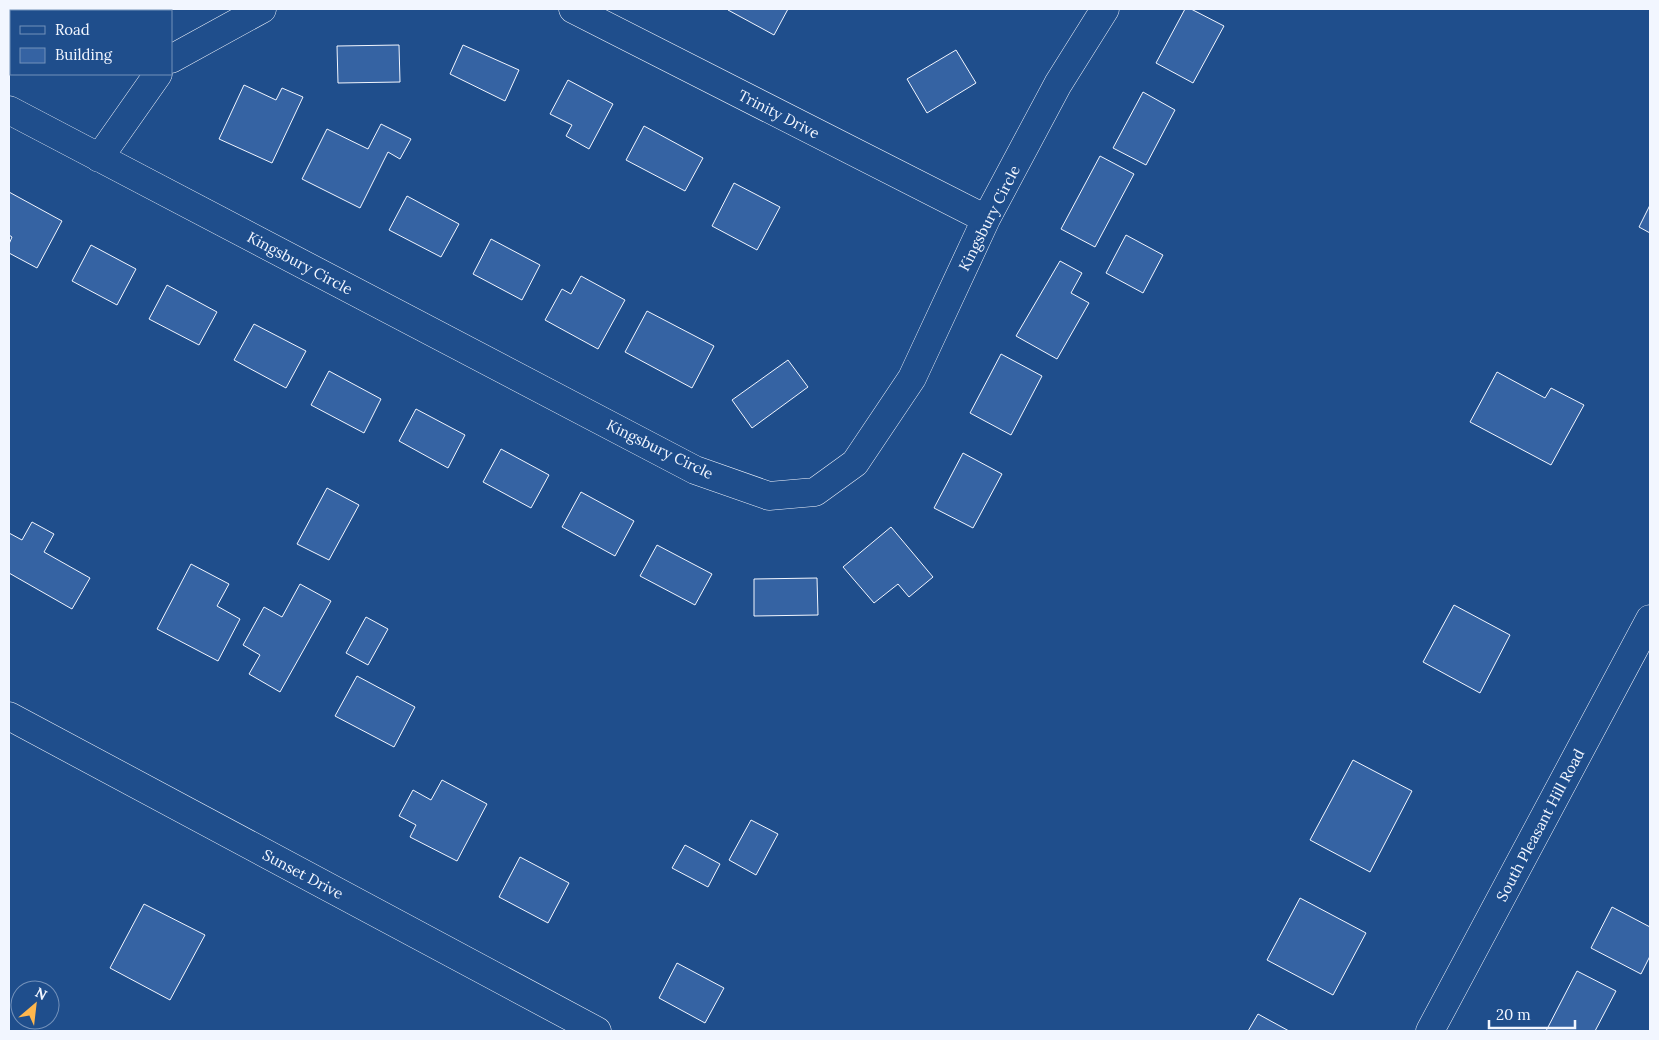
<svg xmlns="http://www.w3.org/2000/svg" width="1659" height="1040" font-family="Lora,serif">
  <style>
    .building { fill: #3563a3; stroke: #f2f6ff }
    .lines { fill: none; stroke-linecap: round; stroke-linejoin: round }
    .minor-casing { stroke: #f2f6ff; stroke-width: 29 }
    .minor { stroke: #1f4e8c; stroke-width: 28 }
    .labels { text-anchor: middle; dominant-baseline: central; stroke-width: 4; stroke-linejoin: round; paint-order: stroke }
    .street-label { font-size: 15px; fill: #f2f6ff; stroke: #1f4e8c }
  </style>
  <rect width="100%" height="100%" fill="#1f4e8c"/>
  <path class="building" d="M9 9H60V11H11V23H9Z
    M728 9H788L774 35 728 10Z
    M1185 9H1191L1224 26 1193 83 1156 63Z
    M399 45 400 82 338 83 337 46Z
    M463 45 519 70 505 101 450 74Z
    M956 50 976 83 927 113 907 79Z
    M568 80 613 104 589 149 566 136 572 125 550 114Z
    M244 85 276 100 282 88 303 97 272 163 219 139Z
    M1143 92 1175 110 1146 165 1113 148Z
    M381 124 411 139 400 159 388 152 360 208 302 179 327 129 368 149Z
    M644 126 703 158 685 191 626 160Z
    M1100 156 1134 174 1095 247 1061 229Z
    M734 183 780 207 757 250 712 226Z
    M9 192 62 221 37 268 9 253V244L12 237 9 235Z
    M407 196 459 224 441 257 389 230Z
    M1650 205V233L1639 227Z
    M1126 235 1163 255 1143 293 1106 273Z
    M491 239 540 265 522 300 473 274Z
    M91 245 136 269 117 305 72 281Z
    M1060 261 1082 273 1071 293 1089 303 1057 359 1016 336Z
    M581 276 625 300 598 349 545 320 562 289 571 294Z
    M167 285 217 312 199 345 149 319Z
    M647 311 714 346 692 388 625 352Z
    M254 324 306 351 286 388 234 360Z
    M1001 354 1042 376 1011 435 970 413Z
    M788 360 808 387 752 428 732 400Z
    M329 371 381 399 364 433 311 405Z
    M1497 372 1545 398 1551 388 1584 405 1551 465 1470 422Z
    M416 409 465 435 448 468 399 441Z
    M501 449 549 475 531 508 483 482Z
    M963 453 1002 474 973 528 934 508Z
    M327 488 359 505 329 560 297 544Z
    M581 492 634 521 615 556 562 527Z
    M32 522 54 534 44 552 90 578 72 609 9 573V533L22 540Z
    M891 527 933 577 909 597 898 584 874 603 843 567Z
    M657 545 712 574 695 605 640 576Z
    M191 564 229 584 217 606 240 619 218 661 157 629Z
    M817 578 818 615 754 616V579Z
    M300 584 331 601 280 692 249 674 260 655 243 645 264 607 282 617Z
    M1454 605 1510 635 1480 693 1423 662Z
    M366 617 388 629 368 665 346 653Z
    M357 676 415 707 394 747 335 716Z
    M1353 760 1412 791 1370 872 1310 840Z
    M442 780 487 804 457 861 410 837 416 825 399 816 413 790 431 800Z
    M751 820 778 834 756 875 729 860Z
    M685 845 720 864 708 887 672 868Z
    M520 857 569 883 548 923 499 897Z
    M1300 898 1366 933 1333 995 1267 960Z
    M144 904 205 935 170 1000 110 968Z
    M1612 907 1650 927V956L1641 974 1591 948Z
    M677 963 724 988 705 1023 659 998Z
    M1577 971 1616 991 1595 1031H1546Z
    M1258 1014 1289 1031H1248Z"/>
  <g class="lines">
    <defs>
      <path id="minor" d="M573 9 986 219
        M171 59 262 9
        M9 110 695 470 769 496 815 492 855 463 912 378 986 219 1058 84 1105 9
        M99 158 158 74
        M9 716 597 1031
        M1430 1031 1650 619"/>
    </defs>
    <use href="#minor" class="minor-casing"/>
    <use href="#minor" class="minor"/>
  </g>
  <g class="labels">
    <g class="street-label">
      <text transform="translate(779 114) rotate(27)">Trinity Drive</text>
      <text transform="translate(989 218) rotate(-63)">Kingsbury Circle</text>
      <text transform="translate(300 263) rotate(28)">Kingsbury Circle</text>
      <text transform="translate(660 449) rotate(26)">Kingsbury Circle</text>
      <text transform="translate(1540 825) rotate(-62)">South Pleasant Hill Road</text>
      <text transform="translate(303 874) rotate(28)">Sunset Drive</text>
    </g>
  </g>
  <rect width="1659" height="1040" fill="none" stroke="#f2f6ff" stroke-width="20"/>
  <rect x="10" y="10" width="162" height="65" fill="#1f4e8c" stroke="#7391ba"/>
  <rect x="20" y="26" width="25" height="8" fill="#1f4e8c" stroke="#7391ba"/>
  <text x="55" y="35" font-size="15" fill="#f2f6ff">Road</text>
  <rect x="20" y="48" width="25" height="15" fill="#3563a3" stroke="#7391ba"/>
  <text x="55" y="60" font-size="15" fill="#f2f6ff">Building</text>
  <g transform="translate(35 1005) rotate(28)"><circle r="24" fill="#1f4e8c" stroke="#7391ba"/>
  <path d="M0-4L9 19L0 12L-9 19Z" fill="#ffb74d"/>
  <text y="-8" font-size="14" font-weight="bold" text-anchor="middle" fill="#f2f6ff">N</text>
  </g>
  <path d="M1489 1020v8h86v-8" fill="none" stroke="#f2f6ff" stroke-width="2.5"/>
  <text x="1496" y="1020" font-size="15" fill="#f2f6ff" stroke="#1f4e8c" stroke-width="4" paint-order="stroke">20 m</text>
</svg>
